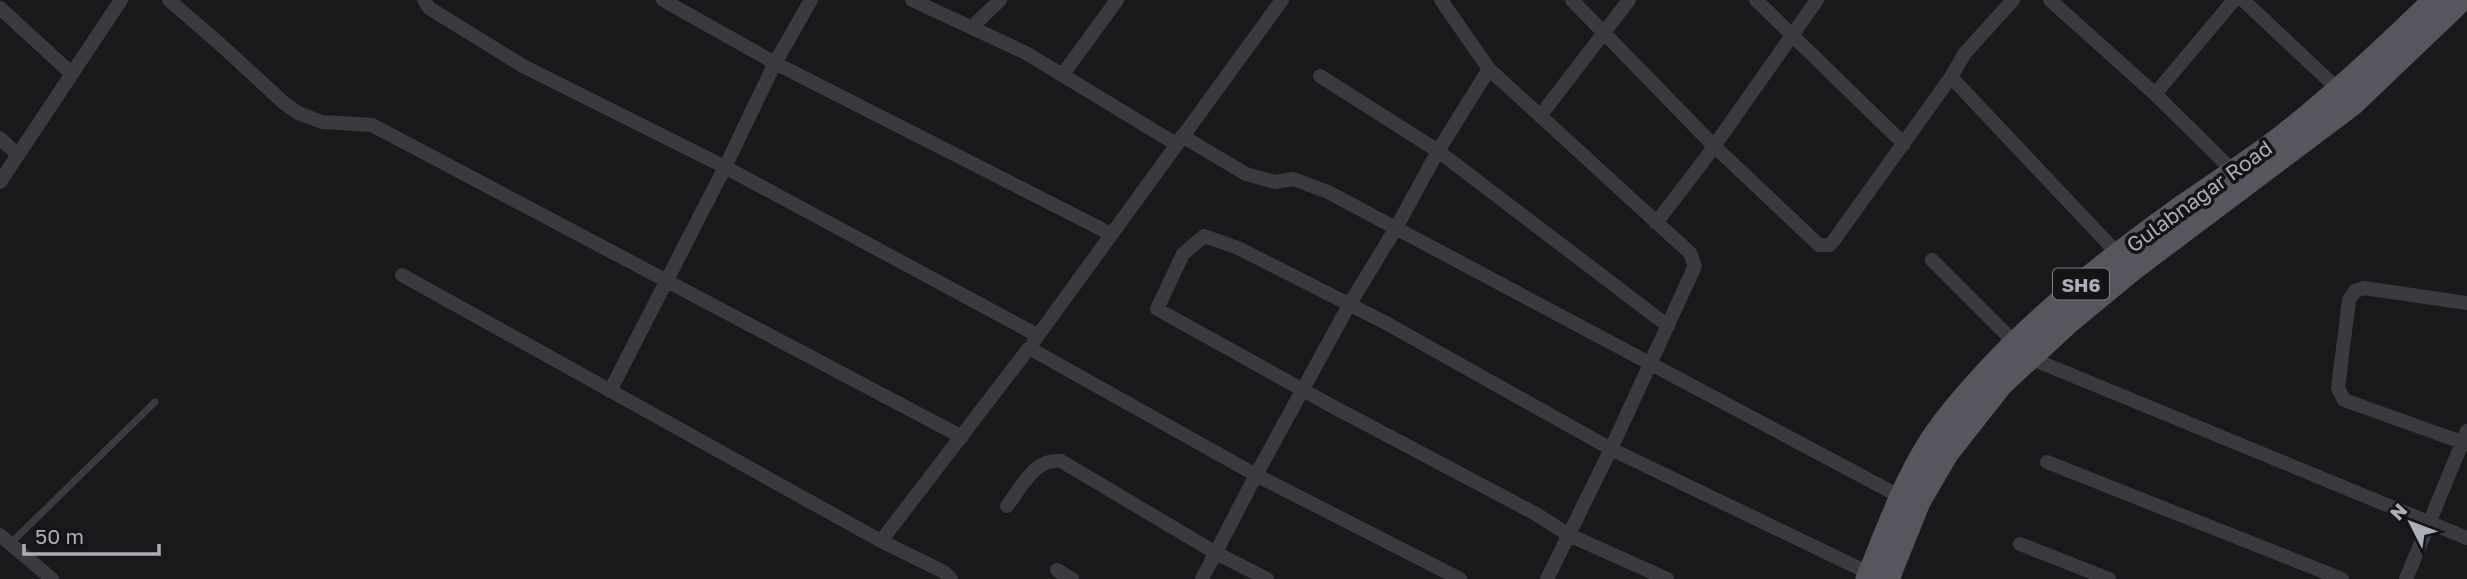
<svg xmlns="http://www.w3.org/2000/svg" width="2467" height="579" font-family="'Golos Text',sans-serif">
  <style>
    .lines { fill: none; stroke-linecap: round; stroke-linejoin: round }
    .lane { stroke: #3a3b3f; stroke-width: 7 }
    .street { stroke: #3a3b3f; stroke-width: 14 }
    .primary { stroke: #56575e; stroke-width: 23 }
    .labels { text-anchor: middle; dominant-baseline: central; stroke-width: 7; stroke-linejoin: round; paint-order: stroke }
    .shield { fill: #141416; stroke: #7e8088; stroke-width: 2 }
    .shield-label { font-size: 19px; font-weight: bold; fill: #acafb9 }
    .street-label { font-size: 21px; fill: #acafb9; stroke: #141416 }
  </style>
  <rect width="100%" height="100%" fill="#19191b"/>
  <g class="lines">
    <path class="lane" d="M11 543 155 402"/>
    <path class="street" d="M169 0 221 45 284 103 298 113 322 122 372 125 962 437
      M424 0 429 8 523 66 725 167 1037 335
      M663 0 775 63 1111 234
      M912 0 1026 53 1176 144
      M1441 0 1489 69
      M1572 0 1714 146 1819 245H1830L1834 240 1951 77 2118 254
      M1756 0 1904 144
      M2050 0 2155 94 2233 171
      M2243 0 2342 93
      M0 8 72 74
      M972 27 1000 0
      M1063 74 1117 0
      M1320 76 1438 151 1668 326
      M1951 77 1965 53 2013 0
      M2155 94 2234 0
      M1540 116 1629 0
      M1182 136 1246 174 1275 182 1293 179 1328 192 1901 497
      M0 138 18 155
      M0 182 121 0
      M1656 223 1705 159 1817 0
      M1932 260 2030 358 2467 538
      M402 275 881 541 1029 348 1256 475 1202 579
      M2467 303 2364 288 2355 291 2349 300 2338 388 2344 400 2467 444
      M1034 341 1282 0
      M610 391 725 167 775 63 811 0
      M2047 462 2342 579
      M1007 506C1022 487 1034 458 1061 461L1216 553 1267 579
      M0 535 52 579
      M881 541 944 572 951 579
      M2020 544 2109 579
      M1057 570 1072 579
      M1460 579 1256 475 1349 305 1396 228 1438 151 1489 69 1690 253 1695 266 1611 449 1547 579
      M1667 579 1569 535 1536 514 1330 405 1157 309 1183 254 1204 236 1238 248 1386 323 1611 449 1869 573
      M2406 579 2467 431"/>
    <path class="primary" d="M1867 579C1889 526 1908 469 1943 423 2008 339 2092 271 2177 210 2213 185 2250 161 2285 134 2338 92 2386 47 2434 0
      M1888 579 1919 502 1947 454 2002 384 2067 324 2136 267 2353 104 2462 0"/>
  </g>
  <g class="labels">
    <rect class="shield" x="2053" y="268.5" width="56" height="31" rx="5"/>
    <g class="shield-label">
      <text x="2081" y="284">SH6</text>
    </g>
    <g class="street-label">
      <text transform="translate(2199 196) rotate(-36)">Gulabnagar Road</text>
    </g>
  </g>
  <g transform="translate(2411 523) rotate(312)" stroke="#141416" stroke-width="5" paint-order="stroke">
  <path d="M0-5L12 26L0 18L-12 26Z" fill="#acafb9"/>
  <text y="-10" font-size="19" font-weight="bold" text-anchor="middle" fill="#acafb9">N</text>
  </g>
  <path d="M24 544v10h135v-10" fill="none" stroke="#acafb9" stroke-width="3.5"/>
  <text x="35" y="544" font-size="21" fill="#acafb9" stroke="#141416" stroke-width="5" paint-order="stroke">50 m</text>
</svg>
